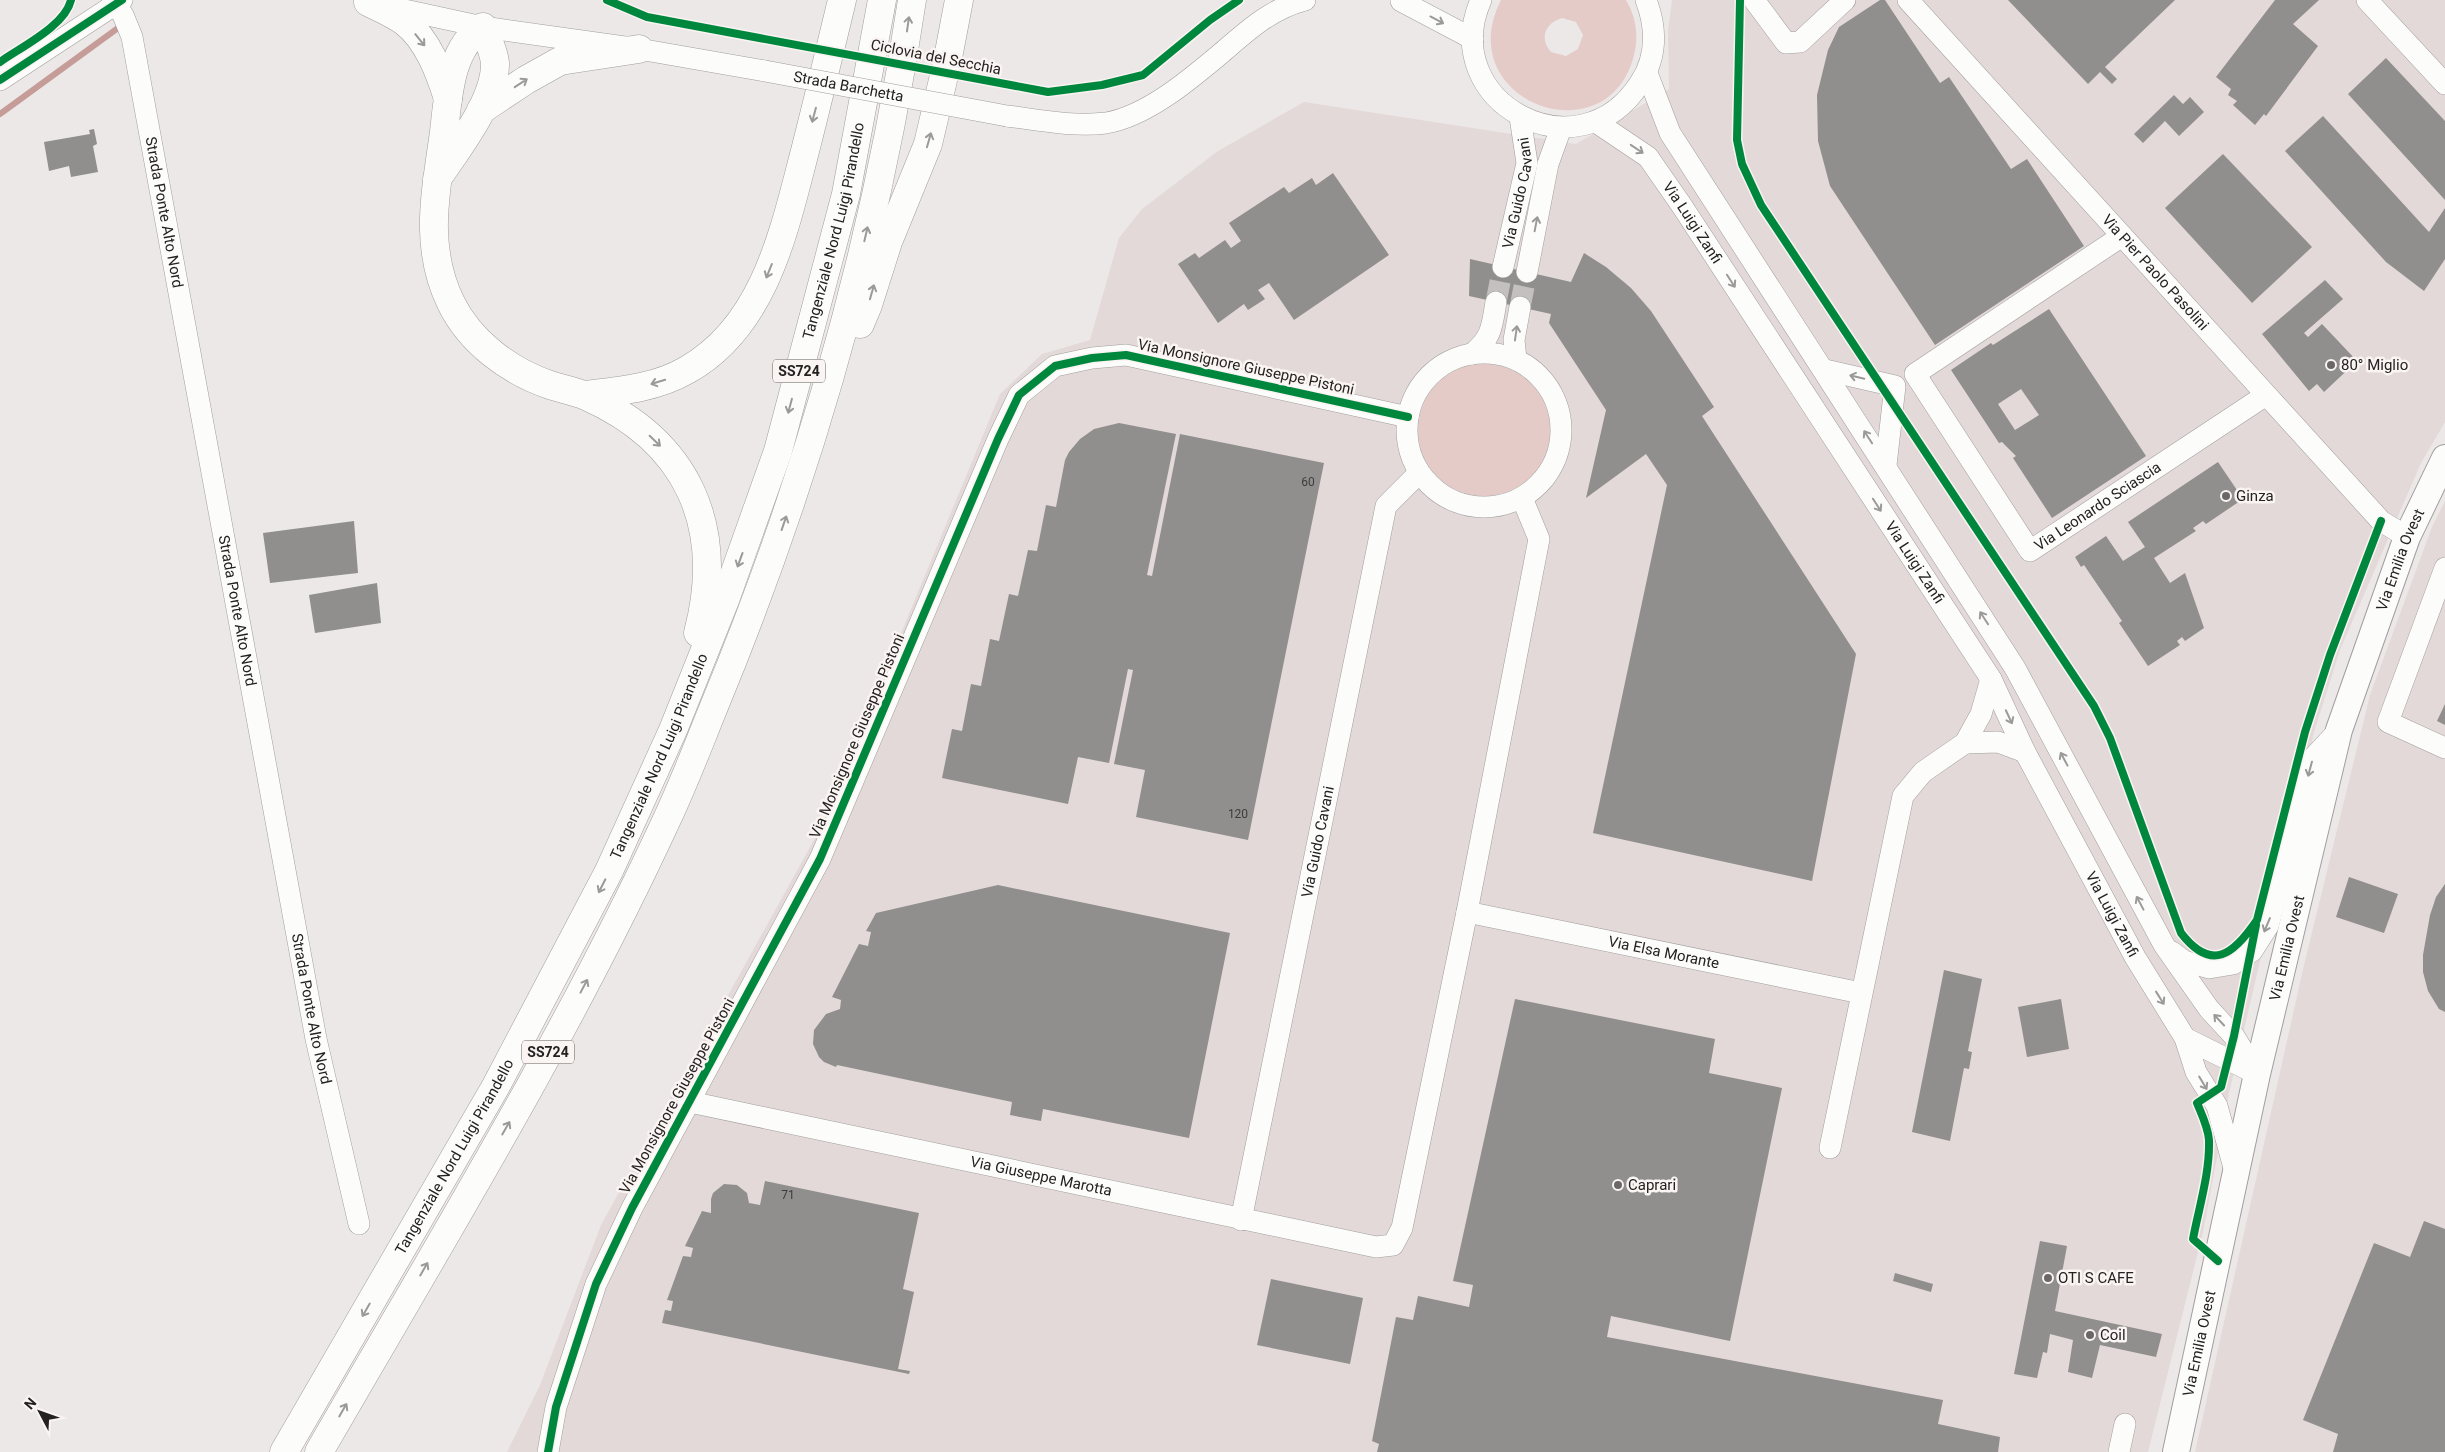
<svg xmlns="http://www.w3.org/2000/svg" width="2445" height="1452" font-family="Roboto,sans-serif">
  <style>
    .built { fill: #e3d9d8 }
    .green { fill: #e5cbc8; fill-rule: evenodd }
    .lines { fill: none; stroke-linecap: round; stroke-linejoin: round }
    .stream { stroke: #c59c97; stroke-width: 6 }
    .building { fill: #908f8e; fill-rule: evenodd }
    .minor-tunnel { stroke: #c4c0bf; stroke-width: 21; stroke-dasharray: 21 11; stroke-linecap: butt }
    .minor-casing { stroke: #a19e9d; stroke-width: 22 }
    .major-casing { stroke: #a19e9d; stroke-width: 28 }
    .highway-casing { stroke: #a19e9d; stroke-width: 29 }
    .minor { stroke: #fcfcfb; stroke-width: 21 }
    .major { stroke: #fcfcfb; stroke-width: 26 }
    .highway { stroke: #fcfcfb; stroke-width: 28 }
    .minor-bridge-casing { stroke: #a19e9d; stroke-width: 22; stroke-linecap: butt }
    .minor-bridge { stroke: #fcfcfb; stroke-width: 21 }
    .cycleway-casing { stroke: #faf4f3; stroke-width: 11 }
    .cycleway { stroke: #00873e; stroke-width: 8 }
    .oneway { stroke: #9b9a99 }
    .poi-dot { fill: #6a6766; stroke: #faf4f3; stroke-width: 2 }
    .labels { text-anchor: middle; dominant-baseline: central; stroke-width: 5; stroke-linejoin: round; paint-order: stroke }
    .number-label { font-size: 12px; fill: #3f3d3c }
    .shield { fill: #faf4f3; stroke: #646160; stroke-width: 1 }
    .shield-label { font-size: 14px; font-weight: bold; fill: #242221 }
    .street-label { font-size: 15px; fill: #242221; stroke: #faf4f3 }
    .poi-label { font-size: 15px; fill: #242221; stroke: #faf4f3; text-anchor: start }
  </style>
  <rect width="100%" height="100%" fill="#ece8e7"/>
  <path class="built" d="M1672 0H2445V422L2421 463 2340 650 2314 732 2229 1093 2203 1232 2148 1452H507L540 1385 601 1225 820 829 1000 394 1042 354 1090 340 1119 238 1142 209 1218 151 1304 102 1576 144 1669 89 1668 31Z
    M2445 501V1452H2195L2304 965 2370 695 2432 527Z"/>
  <path class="green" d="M1501 0H1626C1637 19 1639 38 1633 59 1604 158 1450 100 1501 0ZM1562 18 1576 22 1583 35 1578 49 1566 56 1551 52C1539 39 1545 23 1562 18Z
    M1418 430a66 66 0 1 1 132 0a66 66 0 1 1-132 0Z"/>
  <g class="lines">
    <path class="stream" d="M0 114 118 28"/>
  </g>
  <path class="building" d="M1880 0H1885L1940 83 1949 77 2011 169 2027 159 2084 246 1935 345 1830 186 1818 141 1817 95 1828 50 1839 27Z
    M2008 0H2175L2105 67 2117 79 2112 84 2100 72 2088 84Z
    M2275 0H2319L2293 24 2318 46 2266 116 2264 114 2255 125 2233 105 2237 101 2228 95 2231 89 2216 77Z
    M2386 58 2445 121V200L2348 94Z
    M2174 95 2183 104 2190 97 2204 112 2179 136 2165 121 2143 143 2134 134Z
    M2323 116 2429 232 2445 208V259L2424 291 2386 262 2285 151Z
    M94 129 97 144 93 146 98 172 71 177 69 166 49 171 44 142 90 134 89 130Z
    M2223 154 2312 247 2252 303 2165 208Z
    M1333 173 1389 255 1294 320 1269 283 1258 290 1265 299 1248 310 1244 304 1218 323 1178 264 1195 253 1199 258 1225 240 1231 248 1241 241 1229 223 1284 187 1289 193 1312 178 1316 185Z
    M1584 253 1606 267 1631 288 1651 311 1714 407 1702 416 1856 654 1812 881 1593 833 1667 485 1646 454 1586 498 1606 410 1549 323 1551 314 1469 296 1470 259 1571 282Z
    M2325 280 2343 299 2304 333 2308 337 2322 324 2357 361 2324 392 2317 384 2309 391 2262 334Z
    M2049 309 2146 456 2052 518 2013 458 2016 456 2002 442 1999 443 1951 370 1991 343 1993 345ZM2021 389 2039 415 2015 430 1998 404Z
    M1119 423 1176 434 1147 575 1152 576 1180 434 1324 463 1248 840 1136 817 1145 770 1114 764 1133 670 1128 669 1109 763 1078 757 1068 804 942 778 952 729 962 731 971 684 981 686 990 639 999 641 1009 594 1018 596 1028 550 1037 551 1046 505 1056 507 1065 460 1069 452 1080 439 1094 429Z
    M2218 462 2243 499 2206 524 2203 521 2193 528 2196 531 2154 558 2170 583 2185 573 2204 628 2185 641 2182 637 2177 641 2180 645 2148 666 2119 623 2122 621 2084 565 2081 567 2075 557 2106 536 2123 561 2145 547 2128 522Z
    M354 521 358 573 270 583 263 533Z
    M377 583 381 623 315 633 309 595Z
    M2445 704V725L2437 721Z
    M2349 877 2398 894 2384 933 2336 917Z
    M2445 884V1012L2439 1009 2428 991 2423 972V955L2430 915 2436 897Z
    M998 885 1230 933 1189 1138 1043 1109 1041 1121 1010 1115 1012 1102 837 1065 836 1067 824 1062 819 1057 813 1044 814 1030 826 1014 840 1009 841 1000 832 997 859 944 868 946 871 932 866 931 876 913Z
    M1944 970 1982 979 1968 1051 1972 1052 1969 1069 1964 1068 1950 1141 1912 1132Z
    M1515 999 1715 1039 1709 1073 1782 1088 1730 1341 1611 1316 1607 1337 1943 1400 1938 1424 2000 1437 1998 1452H1377L1379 1444 1372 1441 1396 1317 1413 1320 1418 1296 1469 1307 1473 1285 1453 1281Z
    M2061 999 2069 1049 2027 1057 2018 1007Z
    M765 1181 919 1213 903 1289 914 1292 898 1369 910 1371 909 1374 662 1323 665 1310 671 1311 673 1301 667 1300 683 1256 691 1257 693 1248 685 1246 702 1211 711 1213V1199L713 1193 724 1184 737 1185 747 1193 749 1203 760 1205Z
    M2424 1221 2445 1229V1452H2333L2338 1434 2303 1420 2374 1243 2410 1257Z
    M2040 1241 2067 1246 2055 1311 2162 1334 2156 1357 2100 1345 2092 1378 2068 1372 2073 1340 2050 1334 2047 1353 2043 1352 2037 1378 2014 1374Z
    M1895 1273 1933 1284 1931 1292 1893 1281Z
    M1271 1279 1363 1298 1350 1364 1257 1345Z"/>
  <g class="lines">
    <path class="minor-tunnel" d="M1496 302 1503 267
      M1520 307 1527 272"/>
    <defs>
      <g id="minor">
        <path id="s1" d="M113 0 123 15 132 37 316 1039 359 1224"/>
        <path d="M1481 0C1436 102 1579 179 1640 83 1657 57 1657 29 1646 0"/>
        <path d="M1754 0 1786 43 1800 42 1845 0"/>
        <path id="s2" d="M1908 0 2381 521 2407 537"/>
        <path d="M2367 0 2445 84"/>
        <path d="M1401 1 1473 39"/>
        <path d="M386 6 483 27 639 49 765 71"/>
        <path d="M1647 73 1670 133 2015 668 2164 945 2209 1009 2234 1036 2257 1074"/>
        <path d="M0 80 122 0"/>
        <path d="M1007 116C1039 120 1073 127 1106 123 1148 116 1193 77 1225 50 1249 29 1273 8 1305 0"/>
        <path id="s3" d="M1596 122 1648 157 1682 206 1991 679 2025 752 2135 957 2185 1038 2196 1072 2217 1106 2236 1175"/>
        <path id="s4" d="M2122 236 1915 374 2030 551 2266 395"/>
        <path id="s5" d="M1503 267 1527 163 1520 117"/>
        <path d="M1527 272 1548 164 1561 128"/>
        <circle cx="1484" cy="430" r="77"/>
        <path d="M1472 354C1492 338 1492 326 1496 302"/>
        <path d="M1516 359 1514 340 1520 307"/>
        <path d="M1825 370 1895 386 1886 465"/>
        <path d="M2445 568 2388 722 2445 748"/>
        <path d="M1965 743 1998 742 2025 752"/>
        <path id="s6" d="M1467 912 1861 993"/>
        <path d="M2172 952 2184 961 2209 968 2233 964 2252 951 2268 926 2313 758 2339 730"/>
        <path d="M2185 1038 2257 1074"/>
        <path id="s7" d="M690 1102 1376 1247 1393 1245 1402 1228 1467 912 1539 539 1522 498"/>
        <path d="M1830 1148 1903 796 1923 772 1965 743 1981 714 1991 679"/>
        <path id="s8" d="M1241 1220 1386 506 1418 474"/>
        <path d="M548 1452 556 1407 596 1284 632 1208 820 859 998 439 1019 395 1055 366 1092 358 1126 355 1408 417"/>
        <path d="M2119 1452 2125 1424"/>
      </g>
      <g id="major">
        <path id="s9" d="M2176 1452 2257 1074 2339 730 2407 537 2445 458"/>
      </g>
      <g id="highway">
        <path d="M368 2C380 8 394 14 405 22 428 40 440 73 448 99"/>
        <path d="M481 110 526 80 560 61 639 49"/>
        <path d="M437 179C457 149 496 100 495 63 494 51 487 38 483 27 450 47 448 97 444 132 436 191 423 246 451 303 470 342 509 371 550 385 561 389 575 391 586 396 688 441 726 526 698 633"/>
        <path d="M860 324 868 305 888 242 928 144 947 63 959 0"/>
        <path d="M585 395C620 391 656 388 687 370 765 326 784 231 805 151 818 100 830 50 842 0"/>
        <path id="s10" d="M284 1452 496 1086 609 871 673 730 725 600 778 451 846 194 882 0"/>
        <path d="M319 1452C439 1244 566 1038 667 819 684 783 698 746 713 709 807 482 876 243 912 0"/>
      </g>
    </defs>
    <use href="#minor" class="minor-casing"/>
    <use href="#major" class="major-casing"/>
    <use href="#highway" class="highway-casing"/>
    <use href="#minor" class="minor"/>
    <use href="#major" class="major"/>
    <use href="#highway" class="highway"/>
    <defs>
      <g id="minor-bridge">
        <path id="s11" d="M765 71 1007 116"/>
      </g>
    </defs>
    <use href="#minor-bridge" class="minor-bridge-casing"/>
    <use href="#minor-bridge" class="minor-bridge"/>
    <defs>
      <path id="cycleway" d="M607 0 647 17 1048 92 1102 85 1143 75 1210 20 1239 0
        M1740 0 1737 140 1742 164 1761 205 2094 706 2110 738 2181 933C2212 973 2234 954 2257 920L2305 732 2330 655 2381 521
        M0 62C21 47 65 26 71 0
        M0 80 122 0
        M2218 1261 2193 1239C2199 1207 2210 1173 2209 1140 2208 1127 2202 1115 2197 1103L2221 1087 2234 1036 2256 925
        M548 1452 556 1407 596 1284 632 1208 820 859 998 439 1019 395 1055 366 1092 358 1126 355 1408 417"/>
    </defs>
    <use href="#cycleway" class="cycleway-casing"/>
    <use href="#cycleway" class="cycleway"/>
  </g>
  <defs><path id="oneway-shaft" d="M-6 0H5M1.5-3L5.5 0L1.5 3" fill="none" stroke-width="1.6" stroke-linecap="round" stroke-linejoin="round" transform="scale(1.25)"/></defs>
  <g class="oneway">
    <use href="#oneway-shaft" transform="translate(1437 20) rotate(28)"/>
    <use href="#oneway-shaft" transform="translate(908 24) rotate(-82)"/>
    <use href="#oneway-shaft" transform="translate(420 40) rotate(51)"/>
    <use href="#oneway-shaft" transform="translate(521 83) rotate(-33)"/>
    <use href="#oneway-shaft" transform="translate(814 115) rotate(105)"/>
    <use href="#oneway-shaft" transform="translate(929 140) rotate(-74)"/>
    <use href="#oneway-shaft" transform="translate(1637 149) rotate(34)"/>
    <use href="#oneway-shaft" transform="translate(1536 224) rotate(-79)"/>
    <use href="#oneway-shaft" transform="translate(866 234) rotate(-77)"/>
    <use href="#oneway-shaft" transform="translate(769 271) rotate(112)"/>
    <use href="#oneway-shaft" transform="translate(1731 281) rotate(57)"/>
    <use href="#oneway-shaft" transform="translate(872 292) rotate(-74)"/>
    <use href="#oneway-shaft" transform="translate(1516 333) rotate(-82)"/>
    <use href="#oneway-shaft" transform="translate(1857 377) rotate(-167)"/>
    <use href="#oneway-shaft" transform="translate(658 382) rotate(163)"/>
    <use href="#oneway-shaft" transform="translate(790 406) rotate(105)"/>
    <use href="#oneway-shaft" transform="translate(1868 437) rotate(-123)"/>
    <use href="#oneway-shaft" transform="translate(655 441) rotate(44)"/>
    <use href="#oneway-shaft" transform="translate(1877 505) rotate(57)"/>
    <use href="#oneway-shaft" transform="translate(784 523) rotate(-71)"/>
    <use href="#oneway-shaft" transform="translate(740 560) rotate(110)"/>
    <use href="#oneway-shaft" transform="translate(1984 618) rotate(-123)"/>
    <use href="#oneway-shaft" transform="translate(2009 717) rotate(65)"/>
    <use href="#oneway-shaft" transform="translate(2064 759) rotate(-118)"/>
    <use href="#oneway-shaft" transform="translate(2310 769) rotate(105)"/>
    <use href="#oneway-shaft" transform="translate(602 886) rotate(117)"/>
    <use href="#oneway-shaft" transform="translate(2140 903) rotate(-118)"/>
    <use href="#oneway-shaft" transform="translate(2267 925) rotate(113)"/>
    <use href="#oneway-shaft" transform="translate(584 986) rotate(-62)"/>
    <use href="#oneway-shaft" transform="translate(2160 998) rotate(58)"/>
    <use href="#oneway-shaft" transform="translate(2219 1020) rotate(-133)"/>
    <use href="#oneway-shaft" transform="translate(2203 1083) rotate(59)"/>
    <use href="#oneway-shaft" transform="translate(506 1128) rotate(-60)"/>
    <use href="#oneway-shaft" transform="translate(424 1269) rotate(-60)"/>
    <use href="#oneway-shaft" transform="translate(366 1310) rotate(120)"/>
    <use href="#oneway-shaft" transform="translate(343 1410) rotate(-60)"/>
  </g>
  <g class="poi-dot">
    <circle cx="2331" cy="365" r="5"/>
    <circle cx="2226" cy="496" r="5"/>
    <circle cx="1618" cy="1185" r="5"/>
    <circle cx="2048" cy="1278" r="5"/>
    <circle cx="2090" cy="1335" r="5"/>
  </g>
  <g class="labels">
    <g class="number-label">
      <text x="1308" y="482">60</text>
      <text x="1238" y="814">120</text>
      <text x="788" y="1195">71</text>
    </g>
    <g class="shield">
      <rect x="773" y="359.5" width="52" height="23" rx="4"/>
      <rect x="522" y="1040.5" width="52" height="23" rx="4"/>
    </g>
    <g class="shield-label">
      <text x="799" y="371">SS724</text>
      <text x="548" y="1052">SS724</text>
    </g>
    <g class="street-label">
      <text transform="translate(936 57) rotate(11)">Ciclovia del Secchia</text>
      <text stroke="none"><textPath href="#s11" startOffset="85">Strada Barchetta</textPath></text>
      <text stroke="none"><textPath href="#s5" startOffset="76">Via Guido Cavani</textPath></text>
      <text stroke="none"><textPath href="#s1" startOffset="220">Strada Ponte Alto Nord</textPath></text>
      <text stroke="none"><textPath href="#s3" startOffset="142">Via Luigi Zanfi</textPath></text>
      <text stroke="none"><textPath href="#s10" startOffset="1346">Tangenziale Nord Luigi Pirandello</textPath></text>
      <text stroke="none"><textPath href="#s2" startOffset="368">Via Pier Paolo Pasolini</textPath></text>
      <text transform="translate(1246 367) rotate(12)">Via Monsignore Giuseppe Pistoni</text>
      <text stroke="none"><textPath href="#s4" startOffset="541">Via Leonardo Sciascia</textPath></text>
      <text stroke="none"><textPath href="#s9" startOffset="921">Via Emilia Ovest</textPath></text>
      <text stroke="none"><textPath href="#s3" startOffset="548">Via Luigi Zanfi</textPath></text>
      <text stroke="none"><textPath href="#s1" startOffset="625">Strada Ponte Alto Nord</textPath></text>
      <text transform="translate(857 736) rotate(-67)">Via Monsignore Giuseppe Pistoni</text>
      <text stroke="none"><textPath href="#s10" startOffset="791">Tangenziale Nord Luigi Pirandello</textPath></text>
      <text stroke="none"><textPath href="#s8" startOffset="386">Via Guido Cavani</textPath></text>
      <text stroke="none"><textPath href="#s3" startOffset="952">Via Luigi Zanfi</textPath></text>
      <text stroke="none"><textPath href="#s9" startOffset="516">Via Emilia Ovest</textPath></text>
      <text stroke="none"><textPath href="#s6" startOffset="201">Via Elsa Morante</textPath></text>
      <text stroke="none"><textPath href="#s1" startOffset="1030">Strada Ponte Alto Nord</textPath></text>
      <text transform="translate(677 1096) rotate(-61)">Via Monsignore Giuseppe Pistoni</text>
      <text stroke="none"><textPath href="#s10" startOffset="341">Tangenziale Nord Luigi Pirandello</textPath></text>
      <text stroke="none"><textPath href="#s7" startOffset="359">Via Giuseppe Marotta</textPath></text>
      <text stroke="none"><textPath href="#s9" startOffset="111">Via Emilia Ovest</textPath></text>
    </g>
    <g class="poi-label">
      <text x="2341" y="365">80° Miglio</text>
      <text x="2236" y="496">Ginza</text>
      <text x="1628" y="1185">Caprari</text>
      <text x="2058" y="1278">OTI S CAFE</text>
      <text x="2100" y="1335">Coil</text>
    </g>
  </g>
  <g transform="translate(40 1412) rotate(311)" stroke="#faf4f3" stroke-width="4" paint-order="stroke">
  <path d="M0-4L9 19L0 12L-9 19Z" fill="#242221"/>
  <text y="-8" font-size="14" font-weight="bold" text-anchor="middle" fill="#242221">N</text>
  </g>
</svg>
